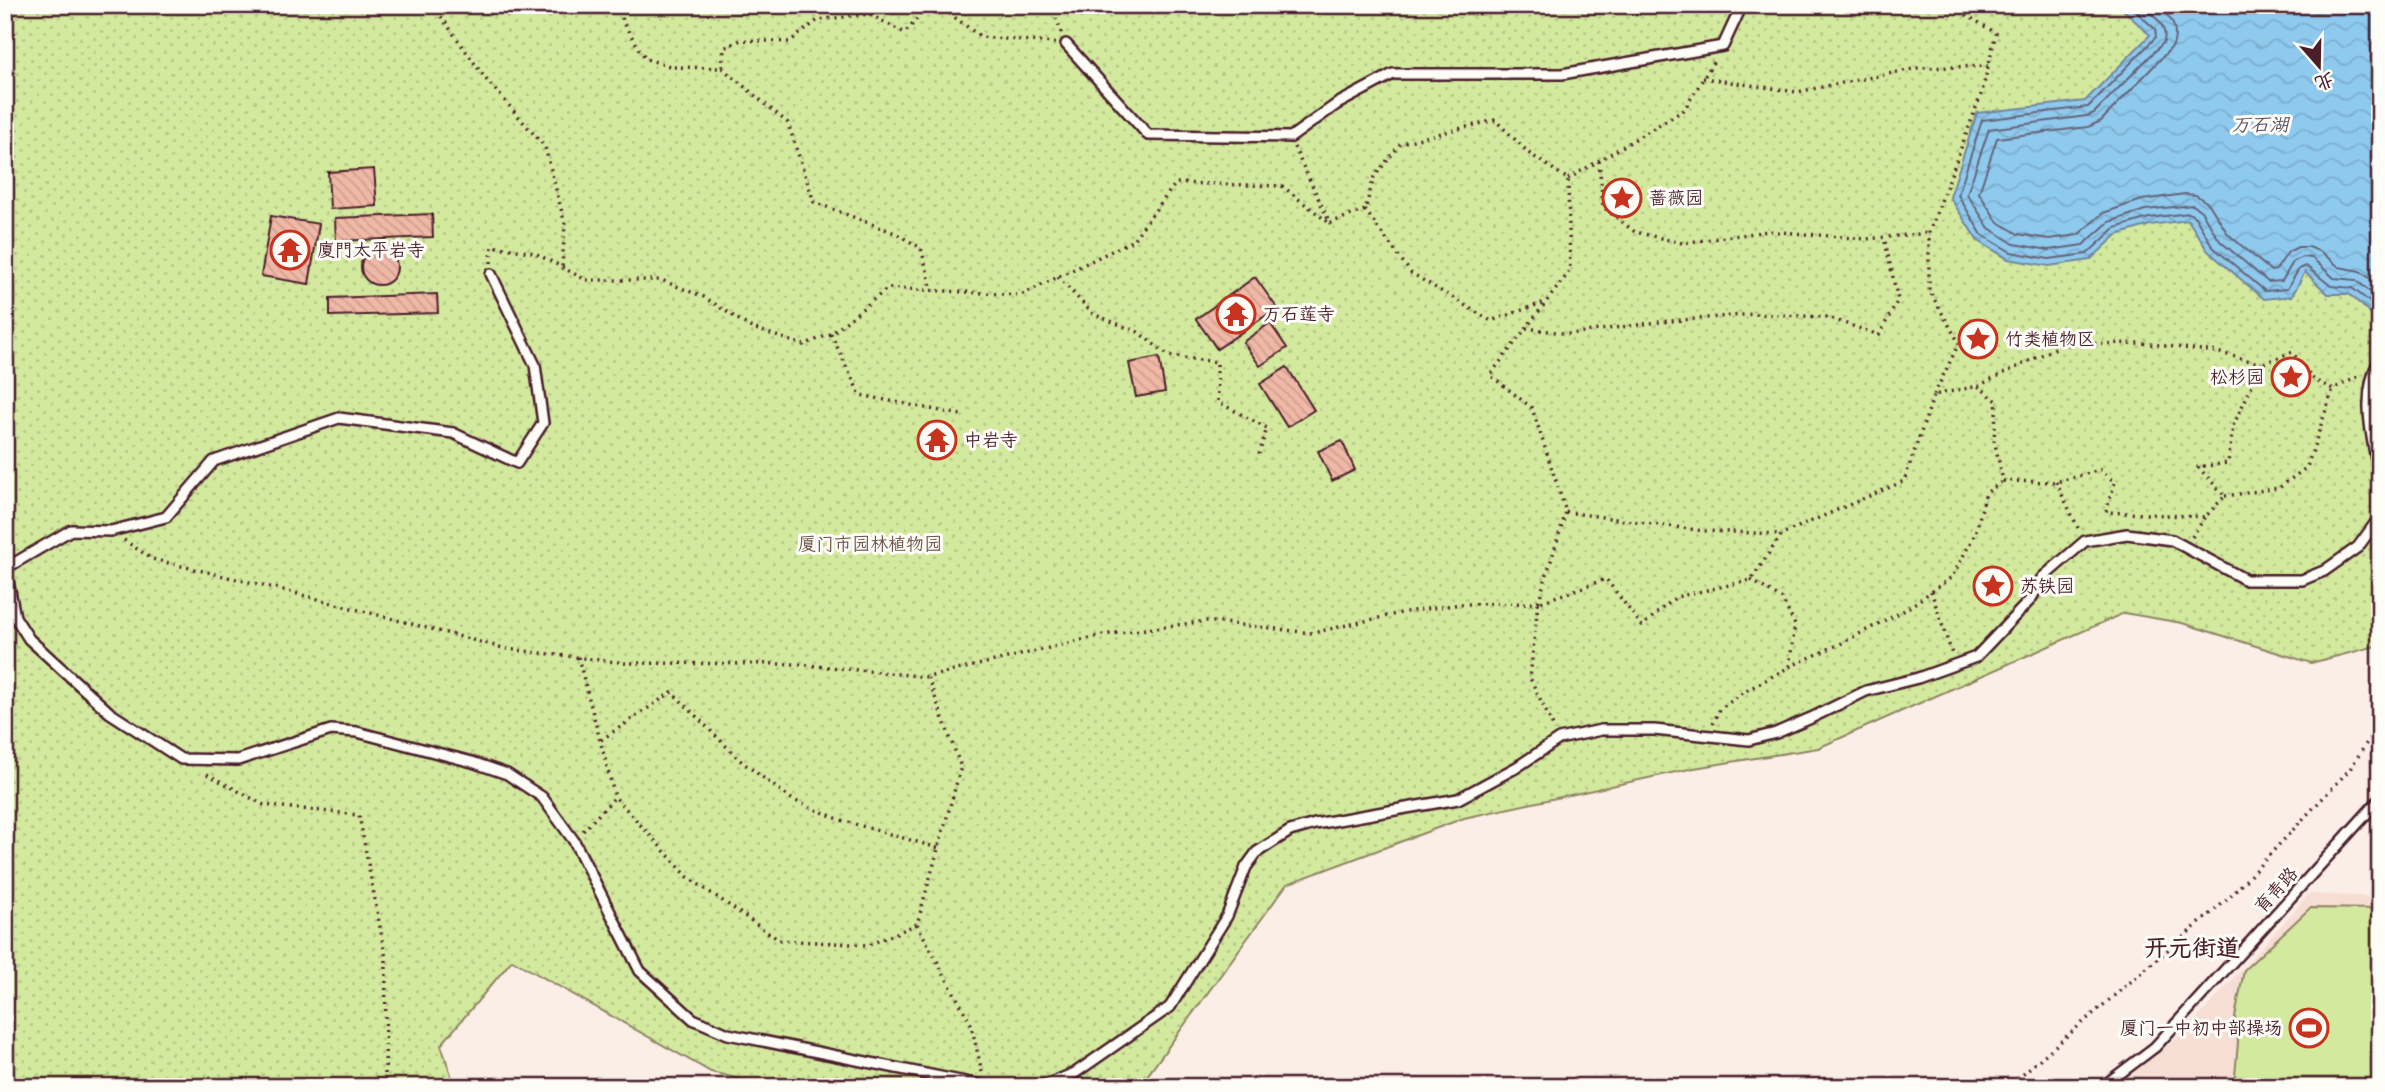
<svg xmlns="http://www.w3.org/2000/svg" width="2385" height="1092" font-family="'Shantell Sans','LXGW WenKai TC',sans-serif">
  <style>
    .built { fill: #f7ded4 }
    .garden { fill: url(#garden-dots); stroke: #8e8464; stroke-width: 2 }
    .pitch { fill: #d3e99e; stroke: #8e8464; stroke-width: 2 }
    .water { fill: url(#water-waves); stroke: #7386a0; stroke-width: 2 }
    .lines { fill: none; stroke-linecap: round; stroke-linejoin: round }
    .shore { stroke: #656379; stroke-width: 2 }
    .building { fill: url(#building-back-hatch); stroke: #4a1f2b; stroke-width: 2 }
    .lane-casing { stroke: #4a1f2b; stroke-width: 14 }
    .path { stroke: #4a1f2b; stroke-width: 3.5; stroke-dasharray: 2 5; stroke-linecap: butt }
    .lane { stroke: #fdfcf7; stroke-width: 9 }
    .labels { text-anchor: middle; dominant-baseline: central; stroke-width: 6; stroke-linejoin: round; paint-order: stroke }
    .poi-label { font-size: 18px; fill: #4a1f2b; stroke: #fdfcf7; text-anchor: start }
    .park-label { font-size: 18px; fill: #6c5248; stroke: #fdfcf7 }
    .street-label { font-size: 18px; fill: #4a1f2b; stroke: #fdfcf7 }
    .water-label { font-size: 19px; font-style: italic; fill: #5e5266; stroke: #fdfcf7 }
    .district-label { font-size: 24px; font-weight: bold; fill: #4a1f2b; stroke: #fdfcf7 }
  </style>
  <defs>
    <pattern id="garden-dots" width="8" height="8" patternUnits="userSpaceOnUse" patternTransform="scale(1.75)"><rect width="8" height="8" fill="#d3e99e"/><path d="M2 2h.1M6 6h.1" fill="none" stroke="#b7c788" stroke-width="1.8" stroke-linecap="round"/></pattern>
    <pattern id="water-waves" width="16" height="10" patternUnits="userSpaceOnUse" patternTransform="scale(1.75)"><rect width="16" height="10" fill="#8ecaee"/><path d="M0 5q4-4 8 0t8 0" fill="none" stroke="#7cadcc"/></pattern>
    <pattern id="building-back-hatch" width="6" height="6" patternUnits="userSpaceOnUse" patternTransform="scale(1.75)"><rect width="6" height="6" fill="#f0b8a6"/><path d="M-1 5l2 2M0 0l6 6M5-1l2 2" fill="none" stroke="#cf9e8f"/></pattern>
  </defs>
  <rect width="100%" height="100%" fill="#faeee7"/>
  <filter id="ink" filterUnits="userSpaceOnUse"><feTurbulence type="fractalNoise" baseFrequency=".0143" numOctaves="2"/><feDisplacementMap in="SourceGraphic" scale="14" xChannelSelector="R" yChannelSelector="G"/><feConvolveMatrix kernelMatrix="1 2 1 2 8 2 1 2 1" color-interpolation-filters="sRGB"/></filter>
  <g filter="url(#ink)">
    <path class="built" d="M2309 894 2380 897V1087H2116L2188 1029Z"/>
    <path class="garden" d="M5 5H2380V645L2311 663 2182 623 2124 613 1818 748 1694 768 1464 818 1287 884 1139 1087H773L711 1072 512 960 441 1045 455 1087H5Z"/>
    <path class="pitch" d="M2310 908 2380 909V1087H2234L2238 1042 2235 1017 2244 970Z"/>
    <path class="water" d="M2118 5H2357L2380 19V313L2376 318 2349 294H2328L2305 272 2292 296 2264 299 2208 251 2188 220 2150 225 2117 235 2090 260 2049 266 2008 259 1977 240 1950 197 1977 113 2085 101 2150 35Z"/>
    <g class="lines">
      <path class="shore" d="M2129 5 2155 29 2156 37 2088 107 1982 120 1958 195 1982 235 2011 252 2049 259 2087 254 2115 228 2149 218 2189 213 2195 217 2213 247 2265 291 2287 289 2299 269 2306 266 2331 286 2352 288 2380 310
        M2142 5C2153 16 2168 24 2164 42L2094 113 2087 116 1989 129 1967 194 1989 228 2014 244 2049 250 2083 245 2109 222 2145 210 2193 205 2201 211 2220 241 2268 282 2282 281 2293 262 2302 257 2312 258 2334 278 2356 280 2380 300
        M2157 5C2171 17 2179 27 2173 46L2101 121 2088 127 1997 138 1979 193 1997 221 2018 234 2049 239 2078 235 2103 213 2142 200 2185 194 2196 195 2209 204 2228 234 2271 271 2276 270 2288 252 2298 247H2309L2321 252 2339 267 2360 271 2380 286"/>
    </g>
    <path class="building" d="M374 169 377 206 330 209 328 172Z
      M432 214 433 237 336 241 335 218Z
      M271 216 319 224 309 284 261 276Z
      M361 267a18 18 0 1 1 36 0a18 18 0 1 1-36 0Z
      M1255 277 1277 308 1217 349 1196 319Z
      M437 294 438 313 330 316V298Z
      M1270 323 1287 348 1260 366 1243 342Z
      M1159 357 1165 392 1136 397 1129 363Z
      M1287 367 1314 410 1287 427 1260 384Z
      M1342 441 1355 470 1332 481 1318 451Z"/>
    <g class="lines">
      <defs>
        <path id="lane" d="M1066 44 1148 135 1291 137 1337 104 1393 74H1562L1723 46 1742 5
          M2380 359C2359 396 2373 440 2380 480
          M5 565 15 617 29 639 110 713 181 759 238 760 331 730 357 732 472 762 507 774 542 797 574 841 640 971 693 1019 728 1034 990 1087
          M6 568 71 530 111 531 166 517 214 461 339 418 453 433 517 463 543 423 535 365 491 274
          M1041 1087 1075 1073 1170 1007 1227 916 1246 867 1257 852 1290 831 1315 824 1458 799 1517 767 1559 739 1601 730H1654L1749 740 1776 733 1811 718 1866 691 1918 678 1976 657 2031 599 2042 578 2085 541 2127 534 2172 540 2246 580H2302L2324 571 2358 547 2379 518 2380 512
          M2102 1087 2155 1047 2380 799"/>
      </defs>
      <use href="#lane" class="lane-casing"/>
      <path class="path" d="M433 5 485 78 545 147 565 224 562 267
        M597 5 621 7 623 23 646 59 673 67 722 68 724 48 741 40 789 42 818 20 869 14 905 33 929 5
        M938 5 981 37 1055 43
        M1051 5 1062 34
        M722 68 788 123 814 202 895 233 921 248 932 290
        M1703 78 1797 92 1918 68 1988 66
        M1294 147 1330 223 1365 210 1374 177 1401 143 1495 120 1530 154 1568 179 1570 271 1490 375 1532 408 1566 512 1538 603 1606 579 1642 626 1676 597 1751 580 1782 534 1904 481 1934 395 1978 386 1997 401 1994 439 2003 481 2056 482 2100 470 2115 482 2106 512 2205 517 2225 496 2198 467 2228 463 2233 426 2262 364 2292 352 2314 380 2333 389 2360 376
        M1599 161 1603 207 1635 232 1682 243 1769 231 1866 239 1929 233
        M1568 179 1684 110 1715 59
        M1365 210 1411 273 1491 321 1545 302
        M491 263 492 246 535 253 586 280H661L704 297 750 327 803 345 831 334 888 288 1021 295 1132 241 1176 183 1282 186 1328 222
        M1058 277 1093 314 1138 332 1169 356 1217 362 1218 402 1267 428 1259 454
        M1526 328 1570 334 1659 322 1754 314 1826 317 1879 335 1898 300 1884 237
        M831 334 860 395 961 415
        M1978 386 2064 344 2142 343 2217 352 2262 364
        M1934 395 1959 343 1929 290V233L1982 92 1996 33 1950 5
        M2056 482 2079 530
        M2225 496 2279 488 2307 467 2333 389
        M1566 512 1704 531 1782 534
        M2192 537 2205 517
        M124 540 152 559 283 590 507 649 625 663 798 664 928 677 1103 635 1206 621 1312 633 1405 612 1461 604 1538 603 1530 678 1555 730
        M1751 580 1782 599 1795 625 1789 667
        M1931 591 1952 654
        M578 657 615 797 688 877 779 940 869 945 917 924 961 767 928 678
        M1713 724 1720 709 1744 692 1789 667 1842 643 1905 610 1952 577 1975 534 1986 493 2003 481
        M601 740 672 692 742 762 793 800 841 820 938 848
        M207 774 264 805 359 815 386 959 385 1087
        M583 831 615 797
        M917 924 971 1024 982 1072
        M2007 1087 2229 898 2350 769 2380 722"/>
      <use href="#lane" class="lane"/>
    </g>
  </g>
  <defs>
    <symbol id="sight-ring" viewBox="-11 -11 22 22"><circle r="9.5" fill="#fdfcf7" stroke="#c8321e" stroke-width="1.5"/><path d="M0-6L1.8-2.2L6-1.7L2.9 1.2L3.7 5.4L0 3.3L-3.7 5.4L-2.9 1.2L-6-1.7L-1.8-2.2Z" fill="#c8321e"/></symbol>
    <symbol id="temple-ring" viewBox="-11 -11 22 22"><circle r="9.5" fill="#fdfcf7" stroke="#c8321e" stroke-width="1.5"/><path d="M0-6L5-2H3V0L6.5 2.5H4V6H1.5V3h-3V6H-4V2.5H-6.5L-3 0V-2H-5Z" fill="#c8321e"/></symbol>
    <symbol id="stadium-ring" viewBox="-11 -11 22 22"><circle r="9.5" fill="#fdfcf7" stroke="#c8321e" stroke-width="1.5"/><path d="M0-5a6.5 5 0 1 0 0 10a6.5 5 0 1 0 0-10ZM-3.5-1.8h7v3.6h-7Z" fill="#c8321e"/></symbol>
  </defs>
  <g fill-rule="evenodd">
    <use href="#sight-ring" x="1600" y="176" width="44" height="44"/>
    <use href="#temple-ring" x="268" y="228" width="44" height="44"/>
    <use href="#temple-ring" x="1214" y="292" width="44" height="44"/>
    <use href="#sight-ring" x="1956" y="317" width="44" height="44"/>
    <use href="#sight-ring" x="2269" y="355" width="44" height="44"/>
    <use href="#temple-ring" x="915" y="418" width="44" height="44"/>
    <use href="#sight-ring" x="1971" y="564" width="44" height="44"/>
    <use href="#stadium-ring" x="2287" y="1006" width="44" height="44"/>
  </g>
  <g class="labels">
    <g class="poi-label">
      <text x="1649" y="198">蔷薇园</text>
      <text x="317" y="250">廈門太平岩寺</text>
      <text x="1263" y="314">万石莲寺</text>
      <text x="2005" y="339">竹类植物区</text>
      <text x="2264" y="377" text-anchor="end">松杉园</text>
      <text x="964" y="440">中岩寺</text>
      <text x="2020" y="586">苏铁园</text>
      <text x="2282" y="1028" text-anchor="end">厦门一中初中部操场</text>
    </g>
    <g class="park-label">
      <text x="870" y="544">厦门市园林植物园</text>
    </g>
    <g class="street-label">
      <text transform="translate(2276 890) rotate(-48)">育青路</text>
    </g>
    <g class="water-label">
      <text x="2260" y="124">万石湖</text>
    </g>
    <g class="district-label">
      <text x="2192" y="948">开元街道</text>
    </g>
  </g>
  <rect width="2385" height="1092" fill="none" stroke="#fdfcf7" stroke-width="28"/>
  <rect x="14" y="14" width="2357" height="1064" fill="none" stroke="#4a1f2b" stroke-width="2.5" filter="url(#ink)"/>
  <g transform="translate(2319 66) rotate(160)" stroke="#fdfcf7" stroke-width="5" paint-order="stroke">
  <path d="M0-5L12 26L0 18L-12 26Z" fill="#4a1f2b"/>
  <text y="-10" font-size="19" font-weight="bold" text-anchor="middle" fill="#4a1f2b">北</text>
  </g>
</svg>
